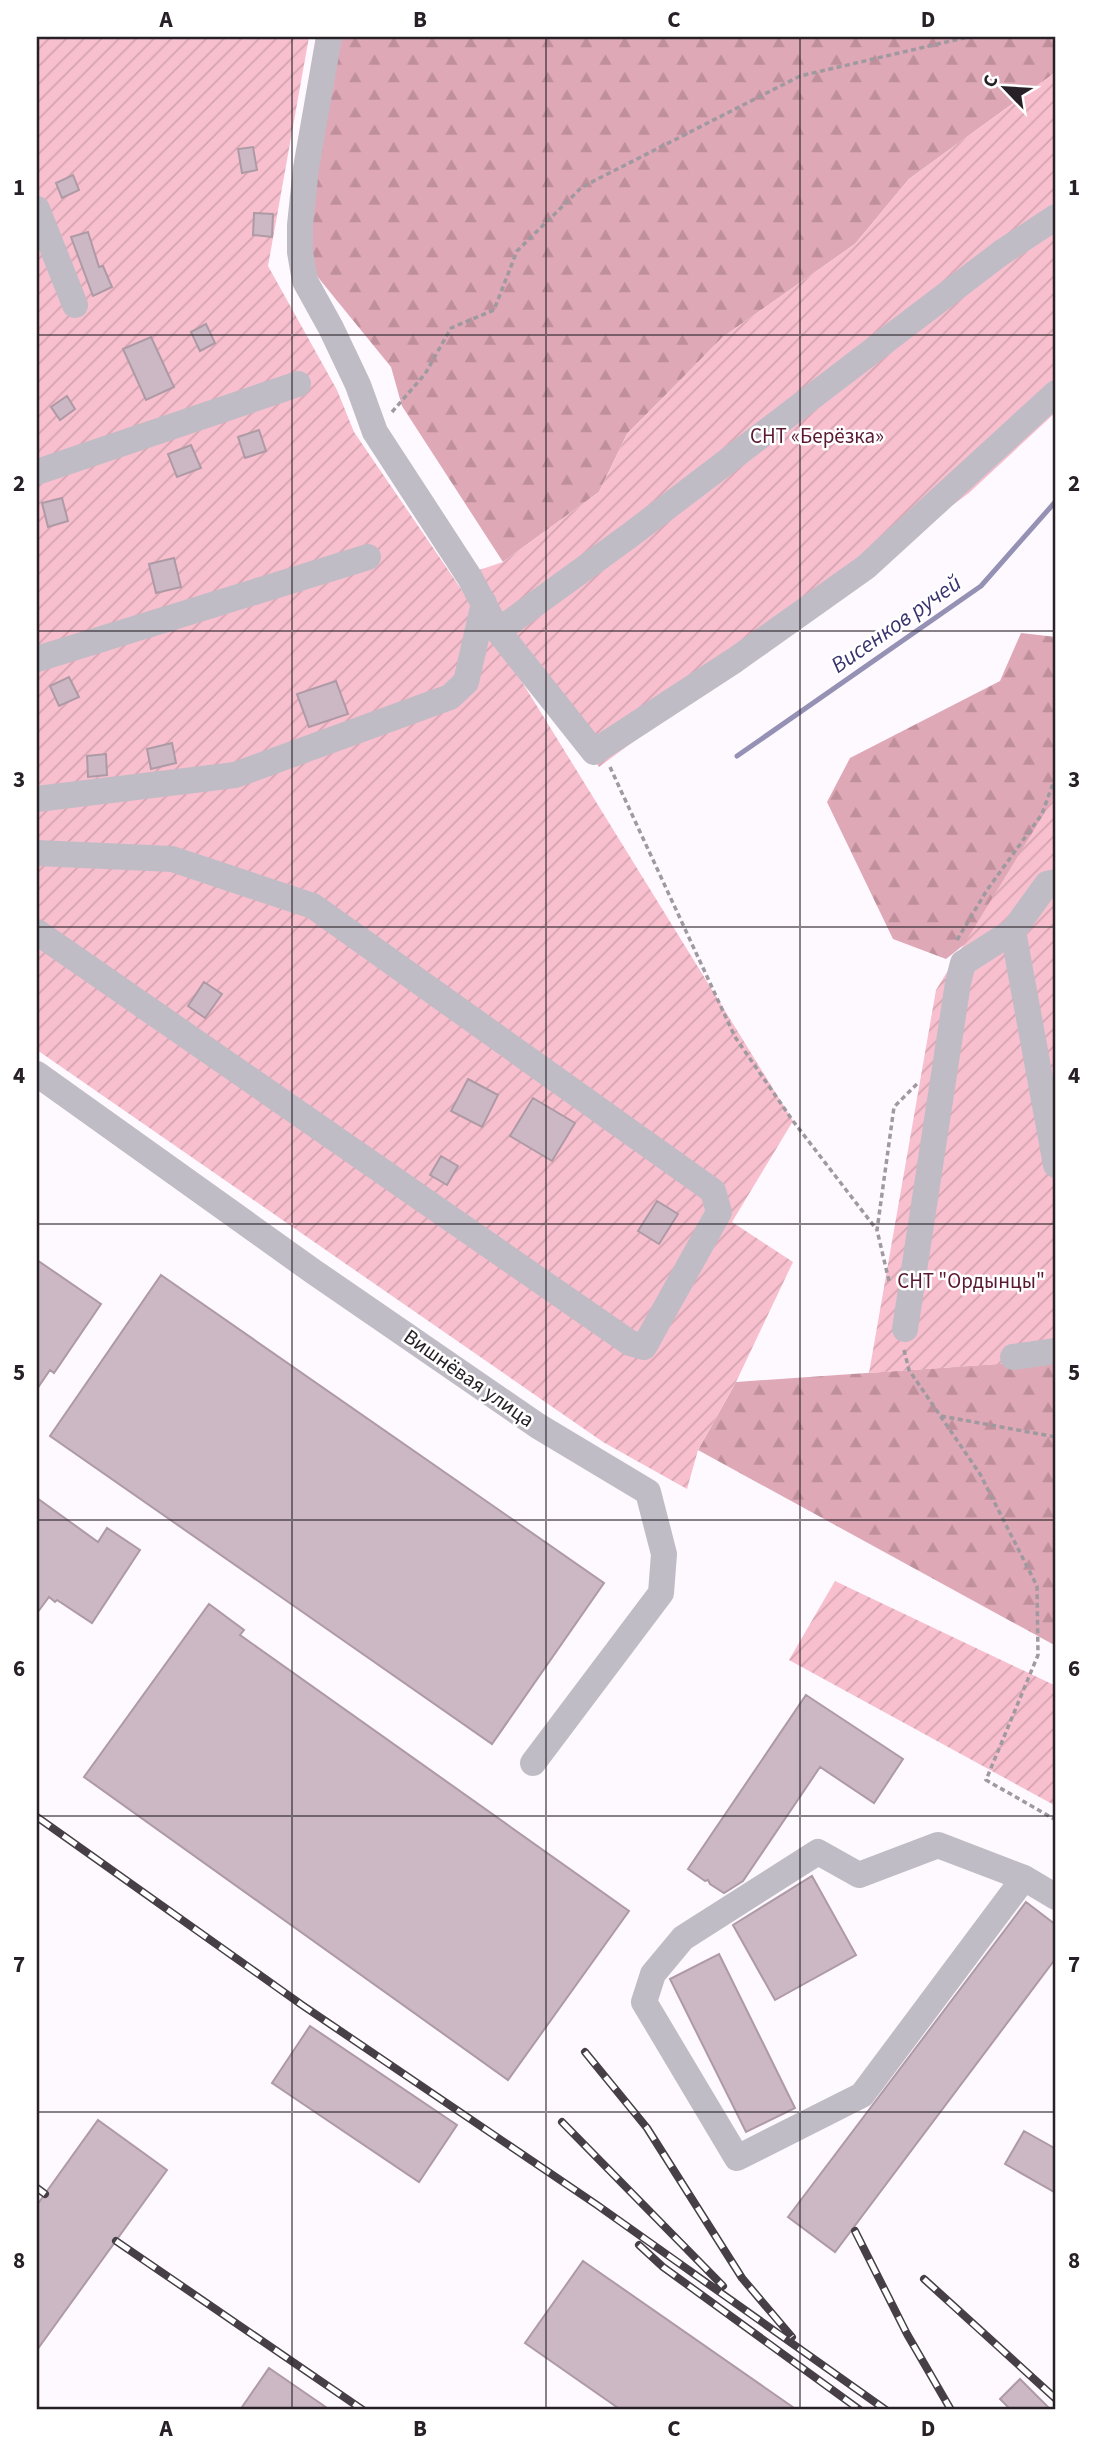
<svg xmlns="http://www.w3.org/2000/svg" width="1093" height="2447" font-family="'Source Sans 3',sans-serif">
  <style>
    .forest { fill: url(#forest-firs) }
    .garden { fill: url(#garden-furrows) }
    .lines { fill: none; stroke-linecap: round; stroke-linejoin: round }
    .stream { stroke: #9491b5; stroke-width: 5 }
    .building { fill: #ccb8c4; stroke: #ae9aa5; stroke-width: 2 }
    .path { stroke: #9f99a0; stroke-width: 3.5; stroke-dasharray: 5 3.5; stroke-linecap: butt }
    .minor { stroke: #c0bcc5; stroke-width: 26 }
    .rail-casing { stroke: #464046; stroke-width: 8 }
    .rail { stroke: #fff; stroke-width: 5; stroke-dasharray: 16; stroke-linecap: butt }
    .grid { fill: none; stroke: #272127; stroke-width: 2; stroke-opacity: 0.55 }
    .labels { text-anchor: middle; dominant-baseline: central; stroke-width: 5; stroke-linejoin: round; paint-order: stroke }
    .park-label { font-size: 21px; fill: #5a1931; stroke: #fff }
    .street-label { font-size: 21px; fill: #272127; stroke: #fff }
    .water-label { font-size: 23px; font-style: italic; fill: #3a336e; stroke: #fff }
    .neatline { fill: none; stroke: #272127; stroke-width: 2.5 }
    .grid-label { font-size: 23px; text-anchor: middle; font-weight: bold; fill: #272127 }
  </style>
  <defs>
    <pattern id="forest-firs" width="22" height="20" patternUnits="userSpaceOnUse" patternTransform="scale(1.75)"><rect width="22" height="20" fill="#dfa8b6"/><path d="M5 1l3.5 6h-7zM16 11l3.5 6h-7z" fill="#bf909c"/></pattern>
    <pattern id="garden-furrows" width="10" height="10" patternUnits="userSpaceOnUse" patternTransform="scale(1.75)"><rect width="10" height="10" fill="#f8bfce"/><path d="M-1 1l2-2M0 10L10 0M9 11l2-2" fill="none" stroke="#d5a4b1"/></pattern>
  </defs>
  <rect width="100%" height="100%" fill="#fef8ff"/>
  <path class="forest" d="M337 37H1056V72L909 179 855 244 723 337 627 434 599 492 503 562 402 406 391 367 312 270 307 210Z
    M1021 633 1056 637V854L994 921 946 959 893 939 827 802 850 758 1000 681Z
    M1056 1360V1646L698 1450 736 1382Z"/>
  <path class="garden" d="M37 37H309L268 266 337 390 354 432 498 643 793 1121 732 1222 793 1262 736 1382 698 1450 687 1489 603 1442 37 1050Z
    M1056 72V412L969 493 599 767 476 571 503 562 599 492 627 434 723 337 855 244 909 179Z
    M1056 794V1360L869 1373 936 990Z
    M835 1581 1056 1686V1806L789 1660Z"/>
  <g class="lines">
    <path class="stream" d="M737 756 981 586 1056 501"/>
  </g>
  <path class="building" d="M253 147 257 170 242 173 238 149Z
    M73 175 79 190 62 198 56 183Z
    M254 213 273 214 272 237 253 235Z
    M88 232 99 267 103 266 112 287 93 296 71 237Z
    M206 324 215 343 200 351 191 332Z
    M151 337 174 387 146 400 123 349Z
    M67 396 75 409 60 420 51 407Z
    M259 430 266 451 245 458 238 437Z
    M191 445 201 468 177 477 168 454Z
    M62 498 68 521 48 527 42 503Z
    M174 558 181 587 156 593 149 564Z
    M69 677 79 697 59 706 50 686Z
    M336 681 348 714 309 727 297 694Z
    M172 743 176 763 151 769 147 749Z
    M106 754 107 775 88 777 87 756Z
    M204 982 222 994 205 1018 188 1006Z
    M468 1079 498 1095 482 1127 451 1111Z
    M533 1098 575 1123 552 1161 510 1136Z
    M441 1156 458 1166 447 1185 430 1175Z
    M657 1201 678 1214 659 1244 638 1231Z
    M37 1260 101 1304 54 1373 50 1370 37 1389Z
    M161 1275 604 1583 492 1744 50 1436Z
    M37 1498 98 1542 107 1528 140 1550 92 1623 57 1600 55 1602 49 1597 37 1613Z
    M209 1604 244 1630 240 1635 629 1911 508 2080 84 1777Z
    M806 1695 903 1759 874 1803 820 1767 743 1881 724 1893 710 1884 708 1880 705 1881 688 1869Z
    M812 1876 856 1955 775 2000 733 1925Z
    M1026 1902 1056 1925V1958L835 2252 788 2217Z
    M719 1954 795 2108 746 2132 670 1979Z
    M310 2026 457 2125 419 2182 272 2083Z
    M98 2120 167 2170 37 2350V2205Z
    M1024 2131 1056 2149V2193L1005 2164Z
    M583 2261 797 2410H621L525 2343Z
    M269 2368 330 2410H240Z
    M1020 2379 1051 2410H1011L1000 2399Z"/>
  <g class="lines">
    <path class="path" d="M392 412 425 374 451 328 494 310 517 251 582 187 800 76 968 37
      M610 767 735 1037 793 1121 877 1230
      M957 940 987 890 1042 814 1056 775
      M889 1281 877 1230 894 1107 919 1082
      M904 1350 909 1370 980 1474 1037 1586 1038 1655 986 1780 1056 1820
      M941 1416 1056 1437"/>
    <path class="minor" d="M329 37 306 168 300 225V252L305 281 331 328 358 385 375 432 470 578 498 631 594 752 735 660 866 567 1056 393
      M37 209 75 305
      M37 472 298 384
      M498 631 629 536 1001 253 1056 217
      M37 659 368 557
      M37 799 235 775 450 697 466 682 484 603
      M37 853 172 859 313 906 713 1191 719 1212 644 1347 630 1343 37 932
      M1056 882 1047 884 1013 931 1056 1165
      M37 1074 314 1272 538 1426 648 1492 664 1554 661 1593 533 1763
      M905 1329 958 983 963 963 1013 931
      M1013 1357 1056 1351
      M1024 1878 862 2095 737 2158 644 2002 653 1974 683 1938 818 1852 859 1875 938 1845 1024 1878 1056 1897"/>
    <defs>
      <path id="rail" d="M37 1817 302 2005 597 2205 886 2410
        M585 2052 647 2128 742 2278 792 2337
        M562 2122 723 2286
        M37 2188 45 2194
        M855 2231 907 2334 951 2410
        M116 2241 363 2410
        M639 2245 663 2267 860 2410
        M924 2279 1056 2399"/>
    </defs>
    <use href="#rail" class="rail-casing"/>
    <use href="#rail" class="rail"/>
  </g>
  <path class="grid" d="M292 37V2410M546 37V2410M800 37V2410M37 335H1056M37 631H1056M37 927H1056M37 1224H1056M37 1520H1056M37 1816H1056M37 2112H1056"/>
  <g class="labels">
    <g class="park-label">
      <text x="817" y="436">СНТ «Берёзка»</text>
      <text x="971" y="1281">СНТ "Ордынцы"</text>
    </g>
    <g class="street-label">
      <text transform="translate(469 1378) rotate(35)">Вишнёвая улица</text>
    </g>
    <g class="water-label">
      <text transform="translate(896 624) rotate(-35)">Висенков ручей</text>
    </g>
  </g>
  <rect width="1093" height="2447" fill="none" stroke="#ffffff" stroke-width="77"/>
  <g transform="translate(1005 88) rotate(295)" stroke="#ffffff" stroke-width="5" paint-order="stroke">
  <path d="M0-5L12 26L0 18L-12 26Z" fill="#272127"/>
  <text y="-10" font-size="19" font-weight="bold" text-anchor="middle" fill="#272127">С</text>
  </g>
  <rect x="38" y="38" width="1016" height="2370" class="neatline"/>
  <g class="grid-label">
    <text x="166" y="27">A</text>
    <text x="420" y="27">B</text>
    <text x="674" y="27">C</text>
    <text x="928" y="27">D</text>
    <text x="19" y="195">1</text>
    <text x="1074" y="195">1</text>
    <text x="19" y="491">2</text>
    <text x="1074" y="491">2</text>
    <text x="19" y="787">3</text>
    <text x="1074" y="787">3</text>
    <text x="19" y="1083">4</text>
    <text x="1074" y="1083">4</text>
    <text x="19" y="1380">5</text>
    <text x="1074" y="1380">5</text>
    <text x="19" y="1676">6</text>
    <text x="1074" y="1676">6</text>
    <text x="19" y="1972">7</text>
    <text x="1074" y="1972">7</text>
    <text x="19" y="2268">8</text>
    <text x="1074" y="2268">8</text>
    <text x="166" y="2436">A</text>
    <text x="420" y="2436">B</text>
    <text x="674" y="2436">C</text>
    <text x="928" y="2436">D</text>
  </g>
</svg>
